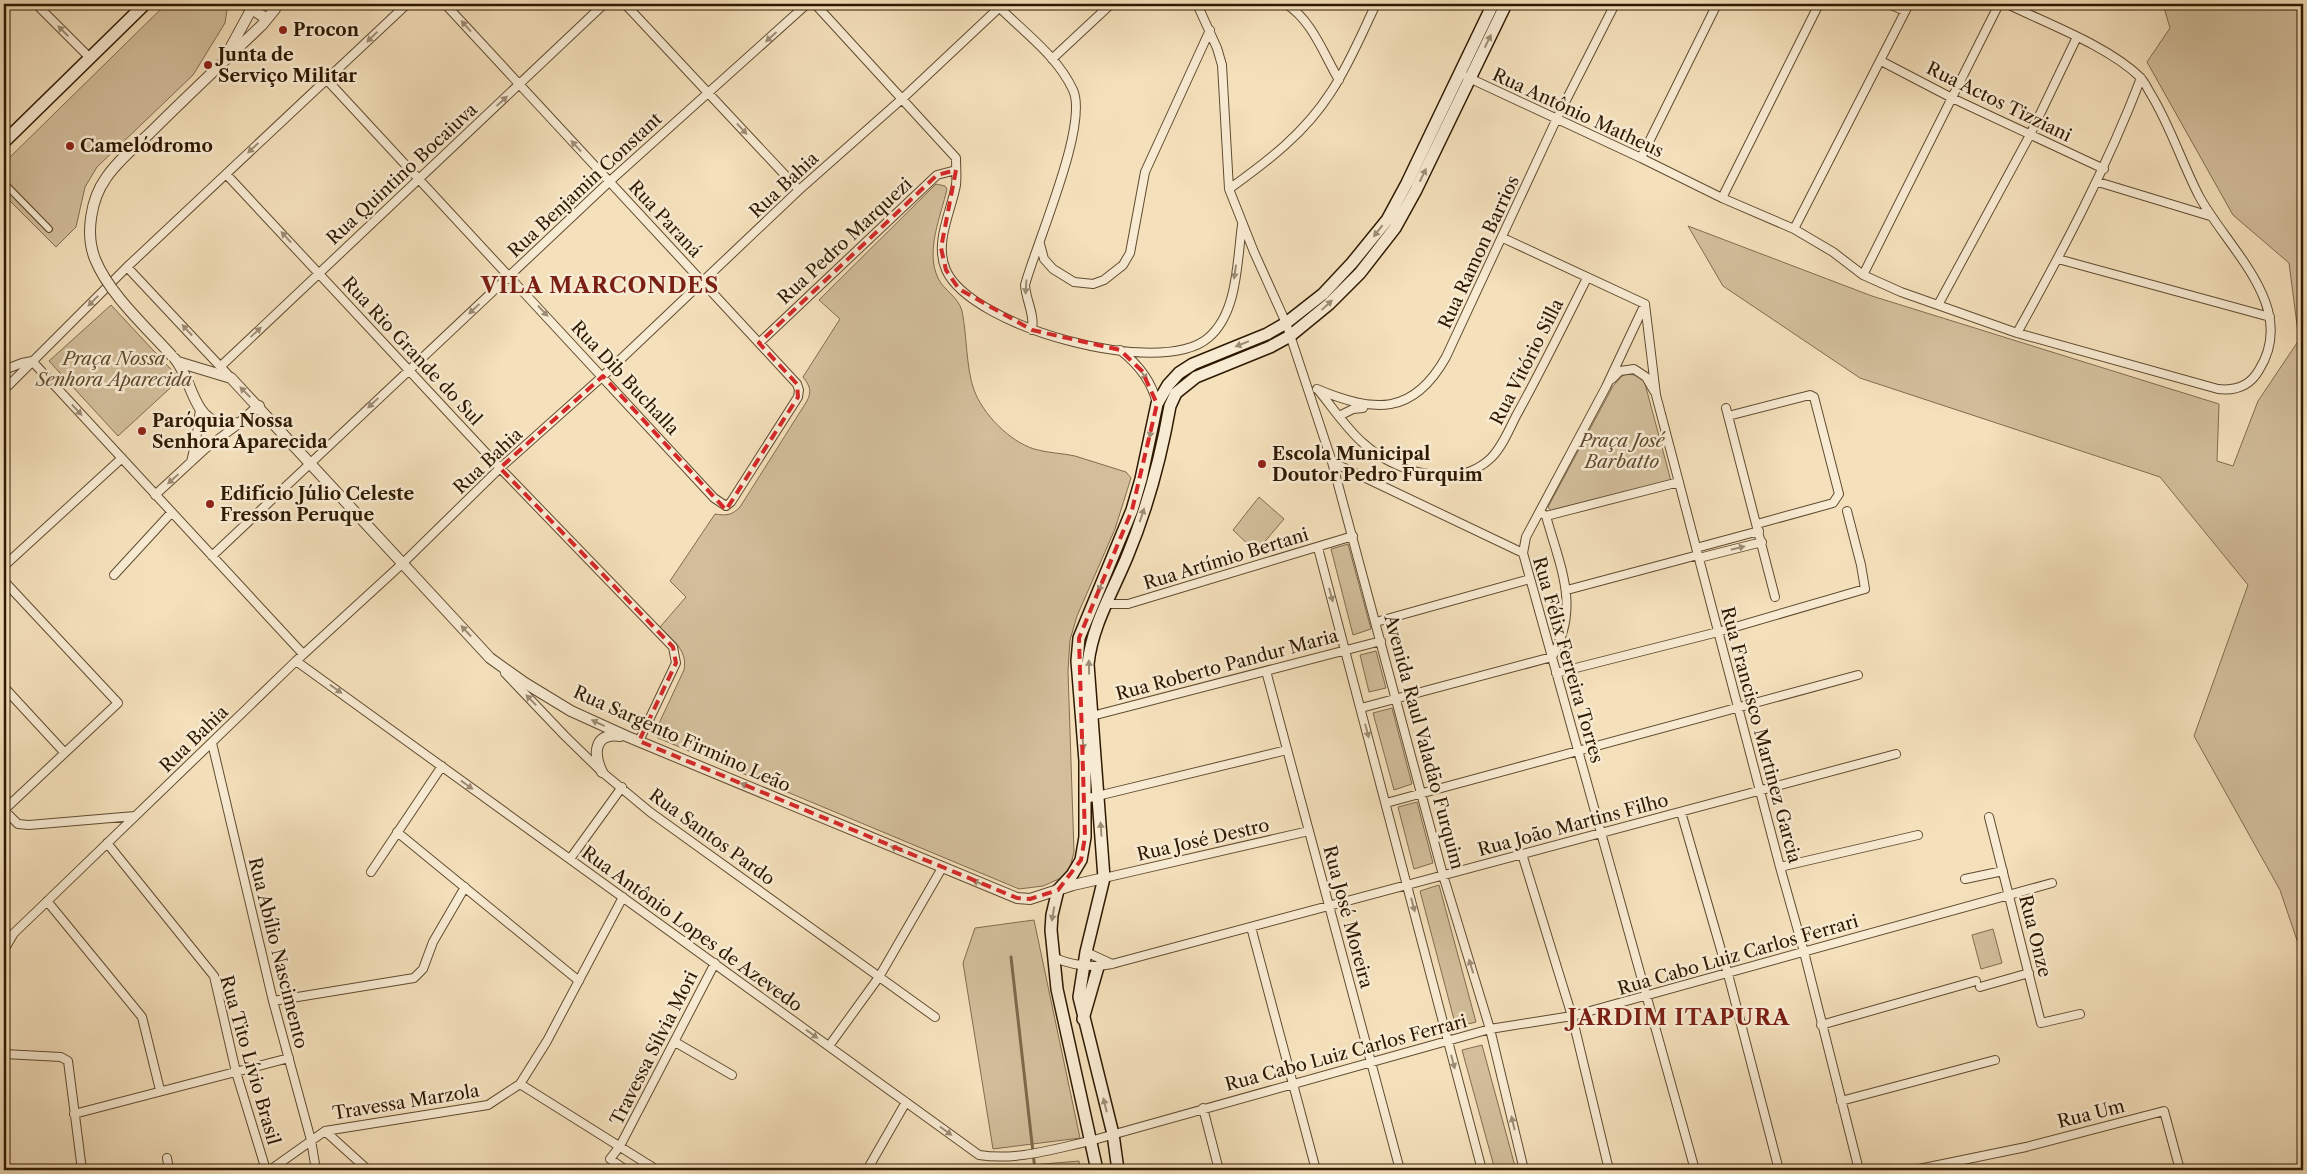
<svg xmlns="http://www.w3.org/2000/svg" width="2307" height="1174" font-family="'Libre Caslon Text',serif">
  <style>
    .green { fill: #d2be9b; stroke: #806c4e }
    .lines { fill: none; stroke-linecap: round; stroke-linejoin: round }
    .stream { stroke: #7d684a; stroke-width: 3 }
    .pedestrian-casing { stroke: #604b2f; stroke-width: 8 }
    .minor-casing { stroke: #604b2f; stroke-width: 10 }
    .tertiary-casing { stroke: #604b2f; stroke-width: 12 }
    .secondary-casing { stroke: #2e1900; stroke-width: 14 }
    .pedestrian { stroke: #f8ebd3; stroke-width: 5.5 }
    .minor { stroke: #f8ebd3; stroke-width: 8 }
    .tertiary { stroke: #f8ebd3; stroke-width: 10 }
    .secondary { stroke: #f8ebd3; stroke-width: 11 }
    .tertiary-bridge-casing { stroke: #604b2f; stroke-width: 12; stroke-linecap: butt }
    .tertiary-bridge { stroke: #f8ebd3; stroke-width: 10 }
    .oneway { fill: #9d8c74 }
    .marked { fill: none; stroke: #d62828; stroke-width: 4; stroke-dasharray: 10 6; stroke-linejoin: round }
    .poi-dot { fill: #8f2418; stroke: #f8ebd3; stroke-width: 2 }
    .labels { text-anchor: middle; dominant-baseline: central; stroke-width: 5; stroke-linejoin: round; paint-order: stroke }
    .poi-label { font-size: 18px; font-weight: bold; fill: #2e1900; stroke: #f8ebd3; text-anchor: start }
    .street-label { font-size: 18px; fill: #2e1900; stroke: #f8ebd3 }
    .park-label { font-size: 18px; font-style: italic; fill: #5f4b2e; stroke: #f8ebd3 }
    .district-label { font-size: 22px; font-weight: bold; letter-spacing: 1px; fill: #7a1f14; stroke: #f8ebd3 }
  </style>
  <rect width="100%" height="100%" fill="#f4e0bb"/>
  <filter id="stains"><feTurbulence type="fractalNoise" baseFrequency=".004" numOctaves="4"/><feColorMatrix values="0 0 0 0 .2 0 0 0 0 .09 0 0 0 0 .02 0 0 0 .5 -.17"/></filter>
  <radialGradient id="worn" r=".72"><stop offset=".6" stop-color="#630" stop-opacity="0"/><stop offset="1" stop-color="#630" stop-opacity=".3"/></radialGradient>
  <path class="green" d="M166 4H228L225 23 193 75 97 167 85 187 76 227 56 247 4 195V163Z
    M2163 4H2303V958L2280 890 2194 736 2248 585 2160 477 1860 378 1723 286 1688 226 1872 296 2219 404 2217 461 2233 466 2258 401 2299 340 2289 263 2233 215 2147 62 2170 28Z
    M936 184 945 186 947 189C941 216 925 251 938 278 944 291 958 296 962 311 967 335 966 368 974 390 983 414 1009 441 1034 449 1047 453 1062 453 1075 456 1092 461 1109 467 1126 472L1131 478 1115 529 1077 616 1070 640 1068 671 1074 852 1068 875 1043 886 1019 889 658 738 654 734 684 670C688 650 672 640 660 627L686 597 670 581 715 514C727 516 732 515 740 507L807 401C812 391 810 386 803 377L840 319 819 300Z
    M111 305 180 379 118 436 49 361Z
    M1627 374 1635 375 1644 380 1671 481 1551 511 1548 507 1613 386 1622 376Z
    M1259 497 1284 519 1256 552 1233 530Z
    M1348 544 1371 629 1353 635 1331 549Z
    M1376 651 1386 688 1369 692 1360 655Z
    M1392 708 1412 784 1394 790 1373 713Z
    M1417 802 1433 863 1414 869 1398 807Z
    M1439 885 1476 1022 1456 1027 1420 891Z
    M1034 920 1080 1138 993 1149 963 963 975 928Z
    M1993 929 2002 963 1981 969 1972 935Z
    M1482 1045 1516 1170H1495L1462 1050Z
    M1079 1161 1080 1170H1007V1167Z"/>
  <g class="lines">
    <path class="stream" d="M1011 957 1035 1170"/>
    <defs>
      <path id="pedestrian" d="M4 183 49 229"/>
      <path id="minor" d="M36 4 90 58
        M625 4 799 190
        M815 4 956 158C956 167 957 176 956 185 951 212 934 243 946 270 971 327 1160 379 1208 338 1238 313 1237 261 1242 225
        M996 4C1022 31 1057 55 1073 90 1089 125 1036 244 1025 285 1026 301 1035 314 1032 330
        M1197 4 1217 48 1222 65 1229 189 1254 252 1286 323 1332 462 1443 875 1490 1029 1524 1170
        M1286 4C1312 20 1324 55 1339 80
        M1889 4 1905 11
        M1052 59 1111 4
        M1881 61 1952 98 2104 169
        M1467 77 1641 158 1722 198 1794 229 1833 252 1863 275 1901 292 2017 333 2218 389C2235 391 2250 386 2259 370 2299 307 2227 248 2199 196 2182 163 2171 128 2152 96 2148 90 2145 82 2140 77 2108 46 2048 24 2007 4
        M327 80 714 498 726 506 731 502 798 397 799 390 797 384 445 4
        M1641 158 1717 4
        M226 174 500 468 673 647 676 663 639 741
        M2098 182 2210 216
        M1229 189C1268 161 1305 133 1331 92 1349 65 1362 33 1376 4
        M1722 198 1819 4
        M1794 229 1909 4
        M1503 238 1645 304
        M1040 244 1044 259 1053 269 1074 282 1093 284 1104 280 1123 265 1130 253 1145 172 1210 30
        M2058 259 2270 317
        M127 267 231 378
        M1863 275 1999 4
        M1645 304 1606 387 1526 537 1523 553 1695 1170
        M1645 304 1656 395 1780 867 1804 952 1859 1170
        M1938 305 2030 135 2077 37
        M2017 333C2063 250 2107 167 2141 78
        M759 343 937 175 956 170
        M1120 350C1138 364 1152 381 1157 404
        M32 361 303 654
        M221 366 604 4
        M4 370 22 363 32 361
        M1612 379 1620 371 1634 369 1646 377 1654 391
        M1317 389C1374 413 1413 416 1446 357L1557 118 1615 4
        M4 390 127 267 407 4
        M1319 391C1333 408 1346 428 1363 443 1394 472 1457 491 1491 458 1502 447 1509 430 1516 416 1541 371 1564 324 1587 278
        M1726 408 1775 597
        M1339 416 1353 409 1363 408
        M1728 416 1810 395 1814 397 1839 494 1833 503 1757 524
        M191 462 196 441 200 409
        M1332 462 1523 553
        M155 495 205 449 240 423
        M1543 514 1546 516 1679 482
        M1318 548 1482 1170
        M1696 548 1759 531
        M212 556 610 181 807 4
        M1699 558 1762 542
        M4 566 122 458
        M114 575 171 513
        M4 581 118 703 4 810
        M1567 590 1698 555
        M1106 604H1128L1353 536
        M1376 622 1530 579
        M296 661 979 1155C1017 1161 1053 1149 1090 1141L1490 1029 1572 1016 2052 883
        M1266 671 1400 1170
        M505 673 565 736 602 772 650 812 935 1017
        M1556 673 1718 632 1865 589 1861 565 1847 511
        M4 687 64 752
        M1361 708 1552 657C1581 607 1560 567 1546 516
        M1088 717 1381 641
        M212 743 273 1001 311 1140 316 1170
        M1085 799 1287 750
        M1386 803 1858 675
        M4 810 18 824 29 825 135 816
        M1681 812 1728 974 1779 1170
        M1989 817 2041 1023 2080 1014
        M397 832 579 981
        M107 843 214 976 236 1072 266 1170
        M1522 854 1572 1016 1609 1170
        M570 859 622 787
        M1780 867 1918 835
        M371 872 442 766
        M1104 878 1309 831
        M1965 879 2003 871
        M47 901 142 1017 160 1090
        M1251 927 1316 1170
        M4 950 14 933 37 911 296 661 403 563 500 468 603 376 799 190 903 98 1003 4
        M1086 952 1112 964
        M1055 958C1074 966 1092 968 1112 964L1896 754
        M1980 987 2029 973
        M273 1001 414 978 423 969 433 942 465 887
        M1821 1025 1976 981
        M675 1042 732 1075
        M829 1046 879 977 942 868
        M4 1054 61 1057 68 1061 82 1170
        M520 1084 657 1170
        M1841 1101 1995 1060
        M1203 1108 1219 1170
        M74 1114 289 1058
        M325 1131 368 1170
        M167 1158 169 1170
        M270 1170 325 1131 488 1105 520 1084 547 1041 623 897
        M626 1170 610 1159 620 1146 715 963
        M867 1170 906 1102
        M1914 1170 2026 1147 2164 1111 2180 1170"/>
      <path id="tertiary" d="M244 4 267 19
        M227 54 251 10 257 4
        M221 64 262 25 275 9 269 4
        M175 359C191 377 193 418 220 423 226 424 234 423 240 423L259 406
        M178 362 231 378 490 658 525 683 571 711 626 736 1017 898 1030 899 1073 885 1104 878
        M602 772C593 754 594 732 620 736"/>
      <path id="secondary" d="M4 142 145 4
        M1083 1019 1098 967
        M1097 1170 1057 989 1051 930 1052 915 1058 890 1072 875 1081 860 1085 837V761L1077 661 1079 638 1132 510 1141 479 1157 404 1168 385 1179 373 1193 364 1267 334 1286 323 1323 294 1352 263 1387 220 1407 183 1493 4
        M1118 1170 1113 1134 1079 997 1086 952 1104 878 1088 664C1092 626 1112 593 1127 557 1147 509 1161 457 1170 406L1176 393 1196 377 1270 347 1290 336 1329 304 1360 273 1395 228 1416 190 1506 4"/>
    </defs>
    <use href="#pedestrian" class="pedestrian-casing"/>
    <use href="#minor" class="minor-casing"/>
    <use href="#tertiary" class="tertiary-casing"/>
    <use href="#secondary" class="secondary-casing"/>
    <use href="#pedestrian" class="pedestrian"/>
    <use href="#minor" class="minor"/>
    <use href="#tertiary" class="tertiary"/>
    <use href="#secondary" class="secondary"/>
    <defs>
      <path id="tertiary-bridge" d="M172 356C147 328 109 294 95 259 85 234 91 199 106 178 117 162 133 148 148 135 170 113 193 91 216 69"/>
    </defs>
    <use href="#tertiary-bridge" class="tertiary-bridge-casing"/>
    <use href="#tertiary-bridge" class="tertiary-bridge"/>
  </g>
  <defs><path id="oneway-solid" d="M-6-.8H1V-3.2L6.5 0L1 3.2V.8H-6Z" transform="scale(1.25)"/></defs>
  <g class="oneway">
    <use href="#oneway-solid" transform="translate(466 26) rotate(-132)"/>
    <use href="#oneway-solid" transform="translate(63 31) rotate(-135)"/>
    <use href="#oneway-solid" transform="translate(372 37) rotate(136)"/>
    <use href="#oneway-solid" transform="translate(771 37) rotate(138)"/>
    <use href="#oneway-solid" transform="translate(1488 41) rotate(-64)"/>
    <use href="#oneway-solid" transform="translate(502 101) rotate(-43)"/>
    <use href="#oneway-solid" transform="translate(742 129) rotate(47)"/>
    <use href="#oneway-solid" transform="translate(576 146) rotate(-133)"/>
    <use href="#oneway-solid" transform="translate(253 148) rotate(137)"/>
    <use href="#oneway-solid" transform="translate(1423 175) rotate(-64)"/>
    <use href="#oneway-solid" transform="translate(1378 231) rotate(128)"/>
    <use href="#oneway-solid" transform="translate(286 237) rotate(-133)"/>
    <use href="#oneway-solid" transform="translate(1235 272) rotate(98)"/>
    <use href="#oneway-solid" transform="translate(1026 287) rotate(94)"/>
    <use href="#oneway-solid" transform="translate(93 301) rotate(135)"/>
    <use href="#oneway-solid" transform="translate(1327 305) rotate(-43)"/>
    <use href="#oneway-solid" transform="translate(474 309) rotate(137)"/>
    <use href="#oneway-solid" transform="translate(543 311) rotate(47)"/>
    <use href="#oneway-solid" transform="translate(187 330) rotate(-133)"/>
    <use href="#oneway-solid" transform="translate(256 332) rotate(-43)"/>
    <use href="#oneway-solid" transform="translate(1242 344) rotate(158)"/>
    <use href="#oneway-solid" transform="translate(1143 374) rotate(55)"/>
    <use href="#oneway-solid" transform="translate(245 392) rotate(-135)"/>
    <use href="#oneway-solid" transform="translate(373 403) rotate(137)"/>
    <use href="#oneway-solid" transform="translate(77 410) rotate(47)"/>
    <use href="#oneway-solid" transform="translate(1151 431) rotate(102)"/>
    <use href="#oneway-solid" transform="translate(173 479) rotate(138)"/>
    <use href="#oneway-solid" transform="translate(1142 515) rotate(-72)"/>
    <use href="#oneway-solid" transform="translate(1738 548) rotate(-14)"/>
    <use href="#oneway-solid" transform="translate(1101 585) rotate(114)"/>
    <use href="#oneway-solid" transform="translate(1331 595) rotate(75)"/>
    <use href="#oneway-solid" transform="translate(466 631) rotate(-133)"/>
    <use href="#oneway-solid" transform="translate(1089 667) rotate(-91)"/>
    <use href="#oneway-solid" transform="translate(336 689) rotate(36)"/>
    <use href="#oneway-solid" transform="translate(531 700) rotate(-134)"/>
    <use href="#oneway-solid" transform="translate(598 723) rotate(-155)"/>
    <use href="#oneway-solid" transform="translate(1367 731) rotate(75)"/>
    <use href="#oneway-solid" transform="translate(1083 743) rotate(84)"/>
    <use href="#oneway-solid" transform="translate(467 785) rotate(36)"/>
    <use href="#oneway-solid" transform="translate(747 786) rotate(-157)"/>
    <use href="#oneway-solid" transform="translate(1101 829) rotate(-94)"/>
    <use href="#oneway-solid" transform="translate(897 849) rotate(-157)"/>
    <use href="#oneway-solid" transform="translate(979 883) rotate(-158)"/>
    <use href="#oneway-solid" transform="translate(1413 905) rotate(75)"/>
    <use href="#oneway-solid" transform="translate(1053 914) rotate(100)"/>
    <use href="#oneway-solid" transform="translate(1471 966) rotate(-107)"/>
    <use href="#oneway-solid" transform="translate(812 1034) rotate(36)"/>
    <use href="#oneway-solid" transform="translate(1453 1062) rotate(75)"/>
    <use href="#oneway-solid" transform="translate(1105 1105) rotate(-104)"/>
    <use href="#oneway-solid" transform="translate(1513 1123) rotate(-103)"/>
    <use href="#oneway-solid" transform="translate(946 1131) rotate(36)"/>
  </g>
  <path class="marked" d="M956 170 941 248 946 270 959 289 1032 330 1120 350 1142 371 1157 404 1132 510 1079 638 1085 837 1081 860 1058 890 1030 899 1017 898 639 741 676 663 673 647 500 468 603 376 726 510 798 397 797 384 759 343 937 175Z"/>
  <g class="poi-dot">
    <circle cx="283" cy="30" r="5"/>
    <circle cx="208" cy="65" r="5"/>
    <circle cx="70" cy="146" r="5"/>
    <circle cx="142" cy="431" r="5"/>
    <circle cx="1262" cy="464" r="5"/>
    <circle cx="210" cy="504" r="5"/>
  </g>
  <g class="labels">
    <g class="poi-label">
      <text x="293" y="30">Procon</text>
      <text x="218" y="55">Junta de<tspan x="218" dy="21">Serviço Militar</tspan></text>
      <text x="80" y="146">Camelódromo</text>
      <text x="152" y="421">Paróquia Nossa<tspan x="152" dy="21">Senhora Aparecida</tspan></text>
      <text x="1272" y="454">Escola Municipal<tspan x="1272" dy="21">Doutor Pedro Furquim</tspan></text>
      <text x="220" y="494">Edifício Júlio Celeste<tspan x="220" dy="21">Fresson Peruque</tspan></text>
    </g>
    <g class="street-label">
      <text transform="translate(1999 102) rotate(26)">Rua Actos Tizziani</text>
      <text transform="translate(1578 113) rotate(25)">Rua Antônio Matheus</text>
      <text transform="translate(402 174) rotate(-43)">Rua Quintino Bocaiuva</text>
      <text transform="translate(585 185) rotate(-43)">Rua Benjamin Constant</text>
      <text transform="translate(784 185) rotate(-43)">Rua Bahia</text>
      <text transform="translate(665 219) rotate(47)">Rua Paraná</text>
      <text transform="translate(845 241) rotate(-43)">Rua Pedro Marquezi</text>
      <text transform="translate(1479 252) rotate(-65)">Rua Ramon Barrios</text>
      <text transform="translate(412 351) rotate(47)">Rua Rio Grande do Sul</text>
      <text transform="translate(1527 362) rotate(-63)">Rua Vitório Silla</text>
      <text transform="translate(625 378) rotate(47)">Rua Dib Buchalla</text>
      <text transform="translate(488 461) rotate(-43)">Rua Bahia</text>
      <text transform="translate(1226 559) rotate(-17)">Rua Artímio Bertani</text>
      <text transform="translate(1568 660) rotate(74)">Rua Félix Ferreira Torres</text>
      <text transform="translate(1227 665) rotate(-15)">Rua Roberto Pandur Maria</text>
      <text transform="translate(1761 735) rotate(75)">Rua Francisco Martinez Garcia</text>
      <text transform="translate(194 739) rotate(-44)">Rua Bahia</text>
      <text transform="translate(682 739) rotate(24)">Rua Sargento Firmino Leão</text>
      <text transform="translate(1424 742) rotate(75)">Avenida Raul Valadão Furquim</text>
      <text transform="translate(1573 825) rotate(-15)">Rua João Martins Filho</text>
      <text transform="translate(712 837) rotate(36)">Rua Santos Pardo</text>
      <text transform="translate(1203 840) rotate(-13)">Rua José Destro</text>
      <text transform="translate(1348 917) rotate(75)">Rua José Moreira</text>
      <text transform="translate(692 929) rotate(36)">Rua Antônio Lopes de Azevedo</text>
      <text transform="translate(2035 936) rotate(76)">Rua Onze</text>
      <text transform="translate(278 953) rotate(76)">Rua Abílio Nascimento</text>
      <text transform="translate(1738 955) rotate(-16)">Rua Cabo Luiz Carlos Ferrari</text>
      <text transform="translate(654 1048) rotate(-63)">Travessa Sílvia Mori</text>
      <text transform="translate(1346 1053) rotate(-15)">Rua Cabo Luiz Carlos Ferrari</text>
      <text transform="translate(250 1060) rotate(74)">Rua Tito Lívio Brasil</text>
      <text transform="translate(406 1102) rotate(-9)">Travessa Marzola</text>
      <text transform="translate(2091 1114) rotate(-14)">Rua Um</text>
    </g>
    <g class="park-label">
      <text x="114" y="359">Praça Nossa<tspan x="114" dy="21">Senhora Aparecida</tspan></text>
      <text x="1622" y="441">Praça José<tspan x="1622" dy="21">Barbatto</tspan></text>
    </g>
    <g class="district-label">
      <text x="600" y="285">VILA MARCONDES</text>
      <text x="1679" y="1017">JARDIM ITAPURA</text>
    </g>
  </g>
  <rect width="2307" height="1174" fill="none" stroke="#f4e0bb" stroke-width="20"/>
  <rect x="5" y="5" width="2297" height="1164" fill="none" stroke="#2e1900" stroke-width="2.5"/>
  <rect x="10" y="10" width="2287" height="1154" fill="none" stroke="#2e1900"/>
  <rect width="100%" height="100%" filter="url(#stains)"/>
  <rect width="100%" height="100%" fill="url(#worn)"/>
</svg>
